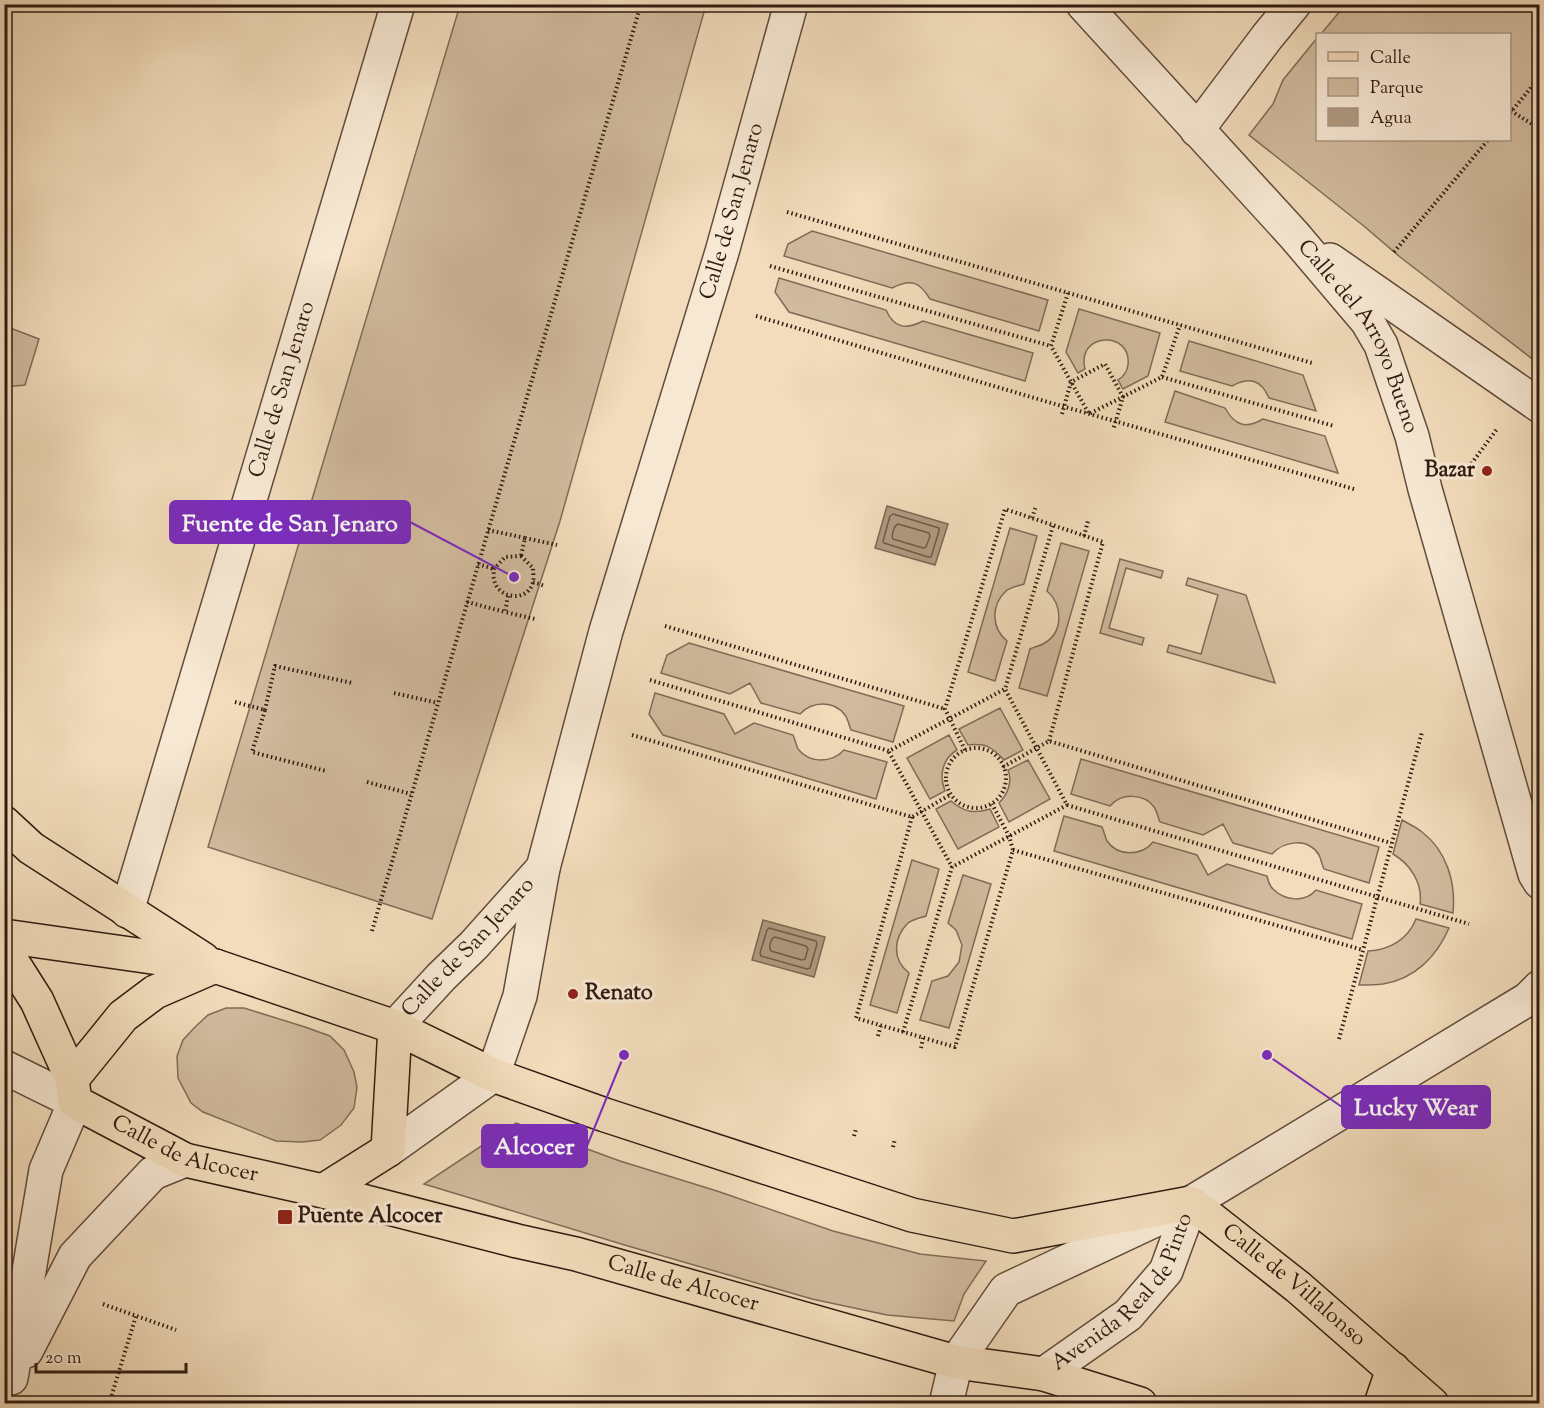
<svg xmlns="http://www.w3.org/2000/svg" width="1544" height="1408" font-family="'Sorts Mill Goudy',serif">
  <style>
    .green { fill: #d1bb9e; stroke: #816b58; stroke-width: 1.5 }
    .water { fill: #b09a81; stroke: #7d6754; stroke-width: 1.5 }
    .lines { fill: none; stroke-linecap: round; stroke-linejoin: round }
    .shore { stroke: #705a49; stroke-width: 1.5 }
    .minor-casing { stroke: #614b3c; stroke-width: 36 }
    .major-casing { stroke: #311b11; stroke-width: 36 }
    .path { stroke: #311b11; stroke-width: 4; stroke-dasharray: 1.5 3; stroke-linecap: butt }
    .minor { stroke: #f7e8d3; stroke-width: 33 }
    .major { stroke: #f2dcbb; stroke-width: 33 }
    .poi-dot { fill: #8f2418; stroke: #f7e8d3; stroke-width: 2 }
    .labels { text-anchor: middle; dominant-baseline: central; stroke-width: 6; stroke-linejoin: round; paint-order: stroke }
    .street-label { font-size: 22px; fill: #311b11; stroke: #f7e8d3 }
    .poi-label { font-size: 22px; font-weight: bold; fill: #311b11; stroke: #f7e8d3; text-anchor: start }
    .leader { fill: none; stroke: #7b2cbf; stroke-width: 2 }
    .callout-dot { fill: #7b2cbf; stroke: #f7e8d3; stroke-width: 2 }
    .callout { fill: #7b2cbf; stroke: #7b2cbf; stroke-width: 2 }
    .callout-label { font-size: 24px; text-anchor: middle; font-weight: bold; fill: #fff }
  </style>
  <rect width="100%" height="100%" fill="#f2dcbb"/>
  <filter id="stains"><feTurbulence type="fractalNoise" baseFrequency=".00333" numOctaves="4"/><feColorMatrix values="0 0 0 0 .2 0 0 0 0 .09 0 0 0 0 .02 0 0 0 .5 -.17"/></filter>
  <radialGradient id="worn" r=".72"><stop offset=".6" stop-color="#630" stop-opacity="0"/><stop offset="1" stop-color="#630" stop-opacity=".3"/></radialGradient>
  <path class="green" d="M460 5H706L560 521 432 919 208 847Z
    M1345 5H1539V364L1400 257 1365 227 1249 135 1273 104 1283 80 1317 38 1318 140H1510V34H1321Z
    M812 231 1048 300 1039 331 930 299C919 281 911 279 892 288L784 256 788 244Z
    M779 278 886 310C894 328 906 330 923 321L1033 353 1025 381 789 312 775 292Z
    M1079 309 1160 333 1148 376 1123 389 1118 380C1123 377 1127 371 1128 365 1132 330 1076 332 1085 369L1078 373 1066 352Z
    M5 326 39 339 25 385 5 387Z
    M1189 341 1303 375 1316 411 1269 398C1261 379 1249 377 1232 386L1180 371Z
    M1175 391 1225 408C1235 426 1246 429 1263 419L1325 436 1338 473 1165 422Z
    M1010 528 1037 536 1024 584C1018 586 1010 587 1006 591 991 605 991 628 1007 641L995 681 968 672Z
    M1061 543 1089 551 1047 696 1019 688 1030 649C1034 647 1039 646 1043 644 1064 633 1063 605 1047 591Z
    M1120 559 1163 571 1161 578 1126 568 1109 628 1144 638 1142 645 1100 633Z
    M1188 578 1246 595 1275 683 1167 652 1169 645 1201 654 1218 595 1186 585Z
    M689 643 904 706 893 742 851 730C849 725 848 719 845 715 834 700 812 701 800 714L761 703 750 683 730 694 661 673 667 655Z
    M655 693 724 714 735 734 754 723 793 735C795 739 796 745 798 749 810 764 832 763 844 750L887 762 876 799 663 735 649 714Z
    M1000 708 1023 750 1004 760C992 747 986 743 968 745L959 729Z
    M949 735 957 750C942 759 939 776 945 791L930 799 907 758Z
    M1081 759 1379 847 1369 883 1324 869C1322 865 1321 859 1319 855 1308 837 1284 841 1272 854L1233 843 1223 824 1203 835 1160 822C1158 818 1157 811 1154 807 1144 793 1121 793 1110 806L1071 794Z
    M1028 760 1050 799 1009 822 999 803C1007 795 1013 782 1008 770Z
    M951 801C964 812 973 814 990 809L999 827 958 849 936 809Z
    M1064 816 1102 827C1104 831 1105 837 1107 841 1118 857 1142 856 1153 842L1197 855 1208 875 1227 864 1267 876C1268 881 1270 886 1273 889 1285 901 1305 903 1316 890L1362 904 1352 939 1054 851Z
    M1402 820C1409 824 1416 827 1422 832 1447 851 1456 883 1453 913L1420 904C1423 883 1410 864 1393 854Z
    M912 860 939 869 926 916C920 918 913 919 908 923 893 938 892 960 909 973L897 1013 870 1005Z
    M963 875 991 884 949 1028 920 1020 932 981 948 976 959 962 962 945 956 930 948 923Z
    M1416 919 1449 928C1437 956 1415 979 1383 984 1375 985 1367 985 1359 985L1368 951C1390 950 1408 939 1416 919Z
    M226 1008H244L305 1027 330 1036 344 1050 354 1072 357 1087 354 1108 341 1125 320 1140 302 1142 276 1141 203 1112 191 1103 178 1078 177 1056 183 1040 195 1027 208 1015Z
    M516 1123 620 1161 717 1191 833 1231 920 1254 986 1261 964 1294 954 1321 887 1315 812 1299 628 1246 424 1184Z"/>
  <path class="water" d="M887 506 948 524 935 565 875 548Z
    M763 920 825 937 814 977 752 960Z"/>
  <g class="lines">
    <path class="shore" d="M893 514 939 528V531L931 557H928L884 543 883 541 890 516Z
      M898 524 929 533 930 536 926 547 923 548 893 539C891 535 894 526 898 524Z
      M769 928 816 941 817 944 810 968 807 969 761 956 760 953 767 930Z
      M775 937 806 946 808 949 805 959 802 960 771 951C768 947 771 938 775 937Z"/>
    <defs>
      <g id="minor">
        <path id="s1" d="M1083 4 1294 235 1367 321 1381 345 1412 436 1425 489 1535 874 1540 882"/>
        <path d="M1197 130 1267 37 1294 4"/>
        <path d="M1330 260 1540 406"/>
        <path id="s2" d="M127 911 398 4"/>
        <path id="s3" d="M395 1027 441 977 474 945 543 868"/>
        <path d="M4 1067 75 1102 46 1170 11 1378"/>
        <path id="s4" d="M388 1150 493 1075 520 996 543 868 606 631 722 252 791 4"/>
        <path d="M26 1351 75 1256 153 1173 185 1160"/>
        <path id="s5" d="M1044 1374 1128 1315 1166 1271 1191 1203"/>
        <path d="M946 1404 956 1362 1006 1290 1191 1203 1528 999 1540 987"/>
      </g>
      <g id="major">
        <path d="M4 823 31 848 203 959"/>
        <path id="s6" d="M4 936 215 966 395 1027 493 1075 605 1115 912 1215 1013 1236 1191 1203 1298 1287 1432 1404"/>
        <path id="s7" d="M4 949 37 1001 72 1079 75 1102 185 1160 323 1191 517 1241 576 1254 956 1362 1044 1374 1140 1404"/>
        <path d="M72 1079 123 1016 155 992 215 966"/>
        <path d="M323 1191 388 1150 395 1027"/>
        <path d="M1381 1404 1393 1369"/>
      </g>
    </defs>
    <use href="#minor" class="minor-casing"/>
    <use href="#major" class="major-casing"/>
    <path class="path" d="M1511 111 1540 129
      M1510 113 1530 89 1540 74
      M787 212 1312 363
      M1394 252 1488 140
      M770 266 1051 346
      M1068 293 1051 346 1089 414 1162 377 1180 325
      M756 316 1065 407 1354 489
      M1162 377 1334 426
      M1062 414 1071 382 1105 364 1123 397 1113 430
      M1466 471 1497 429
      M1032 518 1036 506
      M1053 526 1005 689 1067 805 1469 924
      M488 530 525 538 521 556
      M1084 536 1088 521
      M525 538 557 545
      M521 556 533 568C533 572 534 578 533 582 528 603 497 599 494 579 493 576 494 572 494 569L505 557Z
      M478 564 494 569
      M533 582 545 586
      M508 596 505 612 535 619
      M467 602 505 612
      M665 626 945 709
      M650 680 889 751 1005 689
      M394 693 438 703
      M235 702 265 710 252 752 326 771
      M265 710 275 666 352 683
      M632 735 912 817 950 795
      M946 778a30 30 0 1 1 60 0a30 30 0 1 1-60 0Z
      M965 750 945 709 1005 509 1103 542 1049 741
      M889 752 952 867
      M1003 767 1049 741 1391 843
      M367 782 411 794
      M912 817 856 1018 955 1047 1013 850 1009 836 992 804
      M1013 850 1363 950
      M372 931 641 4
      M903 1032 952 867 1067 805
      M878 1036 881 1025
      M1339 1039 1422 732
      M921 1048 923 1038
      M854 1136 856 1129
      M893 1147 895 1139
      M103 1304 176 1330
      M109 1404 136 1316"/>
    <use href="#minor" class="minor"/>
    <use href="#major" class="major"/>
  </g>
  <g class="poi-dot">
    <circle cx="1487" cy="471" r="6"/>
    <circle cx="573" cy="994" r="6"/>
    <rect x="277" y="1209" width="16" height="16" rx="3"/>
  </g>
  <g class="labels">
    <g class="street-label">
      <text stroke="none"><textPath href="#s4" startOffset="1026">Calle de San Jenaro</textPath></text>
      <text stroke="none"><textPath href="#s1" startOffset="435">Calle del Arroyo Bueno</textPath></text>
      <text stroke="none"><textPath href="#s2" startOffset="544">Calle de San Jenaro</textPath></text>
      <text stroke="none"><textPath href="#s3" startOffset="108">Calle de San Jenaro</textPath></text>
      <text stroke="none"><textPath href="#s7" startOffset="291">Calle de Alcocer</textPath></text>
      <text stroke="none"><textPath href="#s7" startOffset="808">Calle de Alcocer</textPath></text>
      <text stroke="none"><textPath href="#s6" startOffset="1370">Calle de Villalonso</textPath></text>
      <text stroke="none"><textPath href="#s5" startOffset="117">Avenida Real de Pinto</textPath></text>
    </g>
    <g class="poi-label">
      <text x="1475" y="471" text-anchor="end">Bazar</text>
      <text x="585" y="994">Renato</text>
      <text x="298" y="1217">Puente Alcocer</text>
    </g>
  </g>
  <path class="leader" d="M514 577L410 522M1267 1055L1342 1107M624 1055L587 1146"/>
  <g class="callout-dot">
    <circle cx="514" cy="577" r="6"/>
    <circle cx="1267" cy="1055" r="6"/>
    <circle cx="624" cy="1055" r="6"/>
  </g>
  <g class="callout">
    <rect x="170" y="501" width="240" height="42" rx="6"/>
    <rect x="1342" y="1086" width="148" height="42" rx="6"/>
    <rect x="482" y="1125" width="105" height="42" rx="6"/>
  </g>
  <g class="callout-label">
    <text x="290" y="531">Fuente de San Jenaro</text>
    <text x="1416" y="1115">Lucky Wear</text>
    <text x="534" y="1154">Alcocer</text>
  </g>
  <rect width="1544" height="1408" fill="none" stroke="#f2dcbb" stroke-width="24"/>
  <rect x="6" y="6" width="1532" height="1396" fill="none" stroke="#311b11" stroke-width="3"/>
  <rect x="12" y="12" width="1520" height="1384" fill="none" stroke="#311b11" stroke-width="1.5"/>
  <rect x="1316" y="33" width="195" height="108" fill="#f7e8d3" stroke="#a89685" stroke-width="1.5"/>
  <rect x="1328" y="52" width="30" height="9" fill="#f2dcbb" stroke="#a89685" stroke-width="1.5"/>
  <text x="1370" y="63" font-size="18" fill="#311b11">Calle</text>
  <rect x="1328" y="78" width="30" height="18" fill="#d1bb9e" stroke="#a89685" stroke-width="1.5"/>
  <text x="1370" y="93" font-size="18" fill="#311b11">Parque</text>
  <rect x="1328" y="108" width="30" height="18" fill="#b09a81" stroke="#a89685" stroke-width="1.5"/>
  <text x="1370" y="123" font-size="18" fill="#311b11">Agua</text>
  <path d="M36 1363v9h150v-9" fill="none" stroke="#311b11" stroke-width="3"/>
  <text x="45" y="1363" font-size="18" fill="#311b11" stroke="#f7e8d3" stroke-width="4.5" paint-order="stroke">20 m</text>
  <rect width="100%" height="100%" filter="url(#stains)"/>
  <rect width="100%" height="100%" fill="url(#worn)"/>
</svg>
